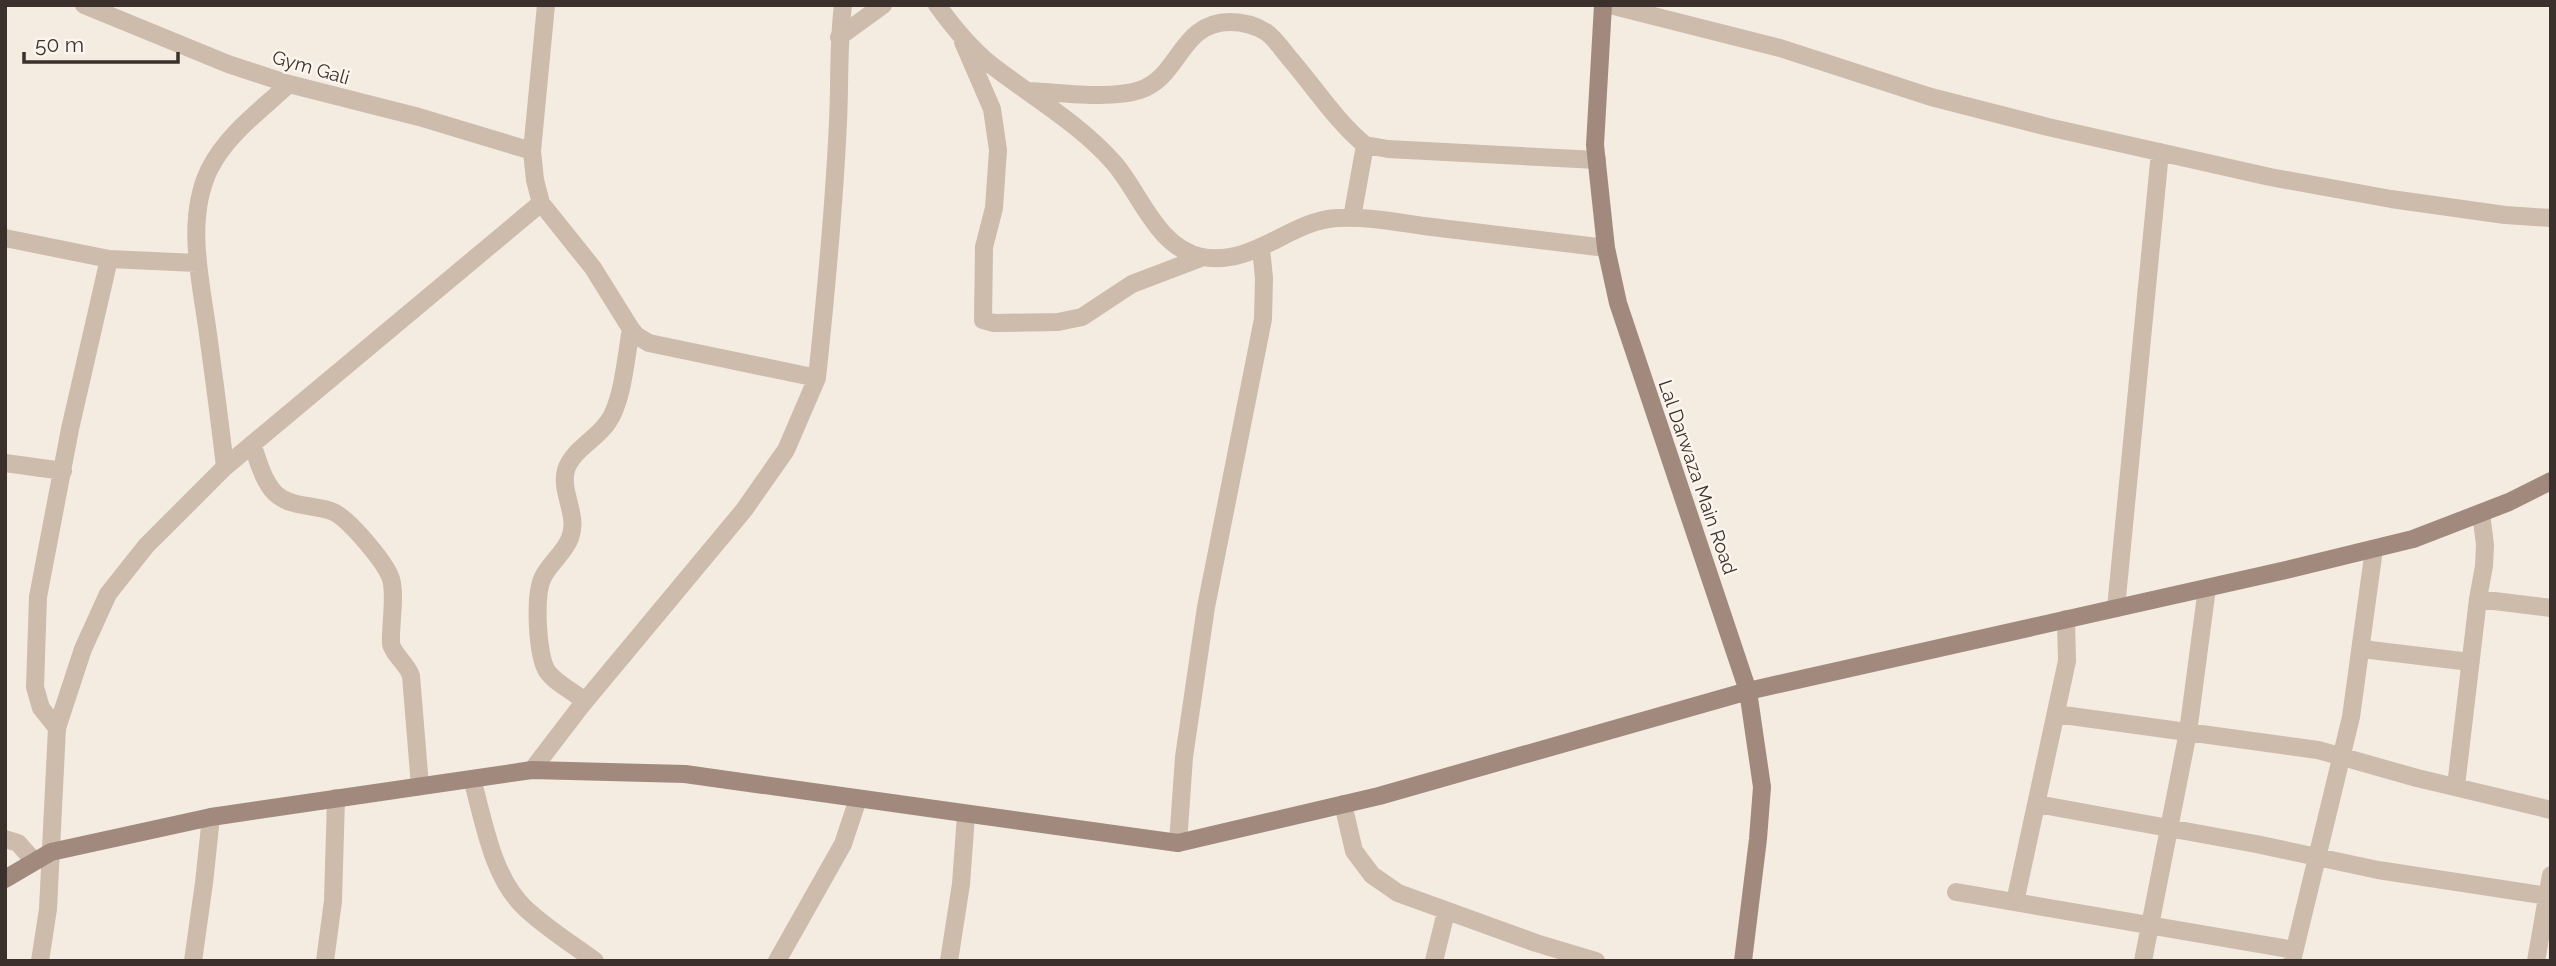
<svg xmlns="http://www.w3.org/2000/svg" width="2556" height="966" font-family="Raleway,sans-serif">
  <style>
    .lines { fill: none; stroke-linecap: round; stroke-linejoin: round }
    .street { stroke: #cdbbac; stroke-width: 18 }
    .secondary { stroke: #a18a7d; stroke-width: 18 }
    .labels { text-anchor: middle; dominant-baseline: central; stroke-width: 5; stroke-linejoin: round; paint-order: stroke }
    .street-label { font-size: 19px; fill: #3b302b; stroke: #fbf5ee }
  </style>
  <rect width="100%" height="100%" fill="#f4ebe1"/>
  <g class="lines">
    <path class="street" d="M84 5 228 64 289 84 419 117 532 151
      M937 5C953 27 969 47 990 64 1031 96 1079 123 1114 163 1141 194 1157 248 1202 257 1255 266 1289 221 1337 218 1368 216 1401 223 1432 227 1490 234 1548 241 1606 248
      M1610 5 1780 48 1931 97 2048 127 2270 177 2391 199 2505 215 2551 218
      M839 37 883 5
      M963 42 992 109 998 150 994 208 984 247 983 320 994 323 1058 322 1082 317 1132 284 1203 257
      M1027 91C1058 92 1111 100 1140 90 1180 77 1180 22 1230 22 1243 22 1255 25 1266 32 1276 39 1283 51 1291 60 1315 88 1337 122 1365 145L1388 149 1597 160
      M1352 218 1365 145
      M5 238 109 259 197 263
      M817 378C826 293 834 208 838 122 840 83 838 44 843 5
      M252 444C258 460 263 481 275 493 289 507 313 505 331 511 347 516 386 563 391 579 396 596 390 625 391 644 394 656 407 663 411 676L420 786
      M5 463 63 471
      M225 467C220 423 214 378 208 334 201 281 185 221 209 170 226 135 261 110 289 84
      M2478 599 2551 608
      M2116 608 2160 152
      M2362 649 2470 662
      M585 701C574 692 555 683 547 671 537 655 534 595 543 577 550 563 565 552 570 538 579 515 560 493 566 470 572 450 597 439 608 422 623 401 626 356 631 329
      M2056 714 2318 750 2417 778 2551 810
      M57 728 41 708 35 687 38 597 70 429 109 259
      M532 770 581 706 744 510 786 450 817 378 649 343 637 336 631 329 593 268 541 203 535 180 532 151 546 5
      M472 779C484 821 492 877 525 908 546 928 572 944 595 961
      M2456 786 2478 599 2484 566 2485 545 2481 513
      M1343 804 1354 851 1372 875 1398 893 1536 943 1596 961
      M2037 804 2256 844 2378 870 2547 896
      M5 839 18 843 34 861
      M1178 843 1184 757 1206 607 1263 319 1264 278 1261 249
      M1956 892 2294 950
      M2015 902 2067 661 2066 619
      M40 961 48 909 57 728 83 649 108 594 146 546 225 467 541 203
      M193 961 204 883 211 817
      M325 961 333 901 336 798
      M777 961 843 844 858 799
      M949 961 961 884 966 815
      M1434 961 1446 912
      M2143 961 2188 732 2207 588
      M2292 961 2351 717 2374 549
      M2536 961 2551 875"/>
    <path class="secondary" d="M1603 5 1595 145 1606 248 1618 303 1748 691 1762 787 1758 839 1743 961
      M5 879 51 852 211 817 532 770 685 774 1178 843 1379 796 1748 691 2286 570 2413 539 2509 502 2551 481"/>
  </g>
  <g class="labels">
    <g class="street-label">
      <text transform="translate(311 67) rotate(16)">Gym Gali</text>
      <text transform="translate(1698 477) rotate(71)">Lal Darwaza Main Road</text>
    </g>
  </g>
  <rect width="2556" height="966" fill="none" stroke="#3b302b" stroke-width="14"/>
  <path d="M24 52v10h154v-10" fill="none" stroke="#3b302b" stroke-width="3.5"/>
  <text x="35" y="52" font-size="21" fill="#3b302b" stroke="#fbf5ee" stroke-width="5" paint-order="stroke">50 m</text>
</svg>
